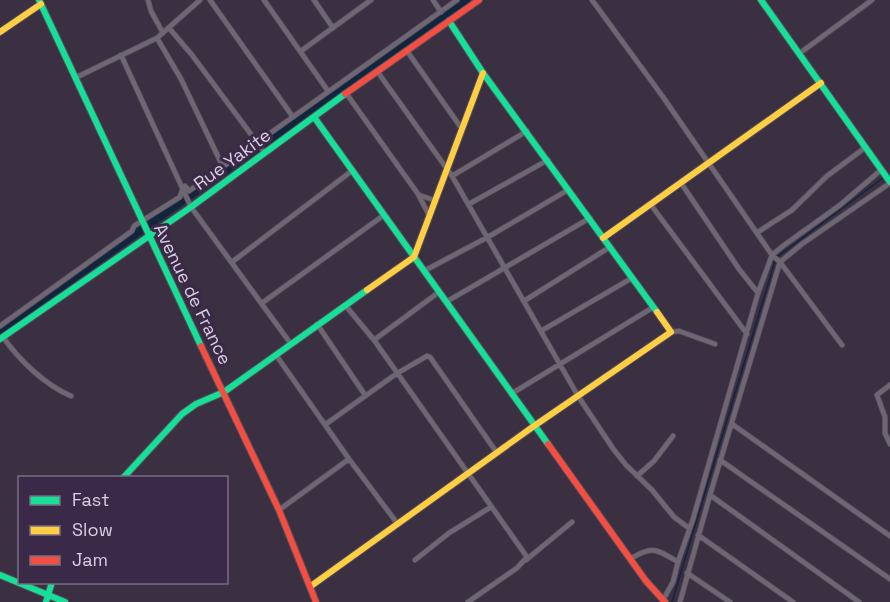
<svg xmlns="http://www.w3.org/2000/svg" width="890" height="602" font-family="'Space Grotesk',sans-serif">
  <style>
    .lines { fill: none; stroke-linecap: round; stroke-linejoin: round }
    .stream { stroke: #11253c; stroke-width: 1.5 }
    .river { stroke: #11253c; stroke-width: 8 }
    .street-casing { stroke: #564d5b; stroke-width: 6 }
    .fast-casing { stroke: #564d5b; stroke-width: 8 }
    .slow-casing { stroke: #564d5b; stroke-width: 8 }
    .jam-casing { stroke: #564d5b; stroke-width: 8 }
    .street { stroke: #6e6773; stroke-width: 4.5 }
    .fast { stroke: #16e098; stroke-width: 6 }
    .slow { stroke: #ffcf43; stroke-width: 6 }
    .jam { stroke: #f24e42; stroke-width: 6 }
    .labels { text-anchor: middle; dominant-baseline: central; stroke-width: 6; stroke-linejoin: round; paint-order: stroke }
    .street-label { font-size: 18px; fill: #d9cfe2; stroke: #3b2a47 }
  </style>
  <rect width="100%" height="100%" fill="#3a3041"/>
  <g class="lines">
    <path class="stream" d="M777 257 884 177
      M672 602 775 261"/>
    <path class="river" d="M0 330 466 0"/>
    <defs>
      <path id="street" d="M148 0 151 11 163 33
        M210 0 293 117
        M264 0 328 91
        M314 0 333 28
        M433 0 441 12
        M592 0 663 97 772 255 780 262 842 345
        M169 28 192 55 265 153
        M157 38 181 79 223 167
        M301 51 371 0
        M407 51 462 129
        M800 53 872 0
        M121 55 191 207 291 344
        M377 71 452 176 578 396 614 450 626 465 652 490 674 517 689 528
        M75 78 157 38 200 0
        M346 93 418 194 430 217
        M452 176 527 131
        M681 183 739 269 758 293
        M419 195 436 201
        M469 204 548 160
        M651 205 747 334
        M758 232 792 210 827 176 866 147
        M232 262 353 170
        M424 271 488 237 568 190
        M524 301 610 247
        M446 302 590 218
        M262 303 384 215
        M345 305 374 340 527 557 517 568 468 602
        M317 324 365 395
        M0 326 132 231 134 226 180 197 183 187 185 186 189 191 457 0
        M541 331 632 278
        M671 332 679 331 715 344
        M3 337C19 360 45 385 71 396
        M374 340 439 292
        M276 355 349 459 397 523
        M890 385 877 395 885 417V433L890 444
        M511 394 652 308
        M326 424 396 374 427 356 430 357 497 453
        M732 424 890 536
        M720 460 890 579
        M637 476 654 461 673 436
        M710 495 859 602
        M279 510 349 459
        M698 535 793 602
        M630 559C653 545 656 549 678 562
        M415 560 449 533 491 507
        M526 560 572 522
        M687 573 730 602
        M663 600 673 582 678 562 693 519 758 293 772 255 783 246 840 205 881 170
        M680 602 710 495 780 262 802 244 890 183"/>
      <path id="fast" d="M39 0 201 346
        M761 0 890 182
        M449 21 483 73 657 312
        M314 117 548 444
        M0 339 191 207 345 94
        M123 478 182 414 196 404 224 392 367 290
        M0 575 65 602
        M46 602 52 582"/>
      <path id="slow" d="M0 32 41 4
        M603 238 821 83
        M367 290 414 257 483 73
        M311 586 534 426 671 332 657 312"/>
      <path id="jam" d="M345 94 479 0
        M201 346 279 510 316 602
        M548 444 646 581 665 602"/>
    </defs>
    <use href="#street" class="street-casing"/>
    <use href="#fast" class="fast-casing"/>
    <use href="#slow" class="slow-casing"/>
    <use href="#jam" class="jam-casing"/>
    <use href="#street" class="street"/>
    <use href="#fast" class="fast"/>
    <use href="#slow" class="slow"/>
    <use href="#jam" class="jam"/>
  </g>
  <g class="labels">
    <g class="street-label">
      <text transform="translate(232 159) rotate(-36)">Rue Yakite</text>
      <text transform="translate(193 294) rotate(64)">Avenue de France</text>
    </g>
  </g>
  <rect x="18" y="476" width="210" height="108" fill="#3b2a47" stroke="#7a6c85" stroke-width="1.5"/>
  <rect x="30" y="496" width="30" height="9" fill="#16e098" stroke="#7a6c85" stroke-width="1.5"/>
  <text x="72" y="506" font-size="18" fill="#d9cfe2">Fast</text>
  <rect x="30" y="526" width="30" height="9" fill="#ffcf43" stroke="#7a6c85" stroke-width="1.5"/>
  <text x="72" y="536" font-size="18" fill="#d9cfe2">Slow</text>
  <rect x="30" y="556" width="30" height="9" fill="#f24e42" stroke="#7a6c85" stroke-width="1.5"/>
  <text x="72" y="566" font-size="18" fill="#d9cfe2">Jam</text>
</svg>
